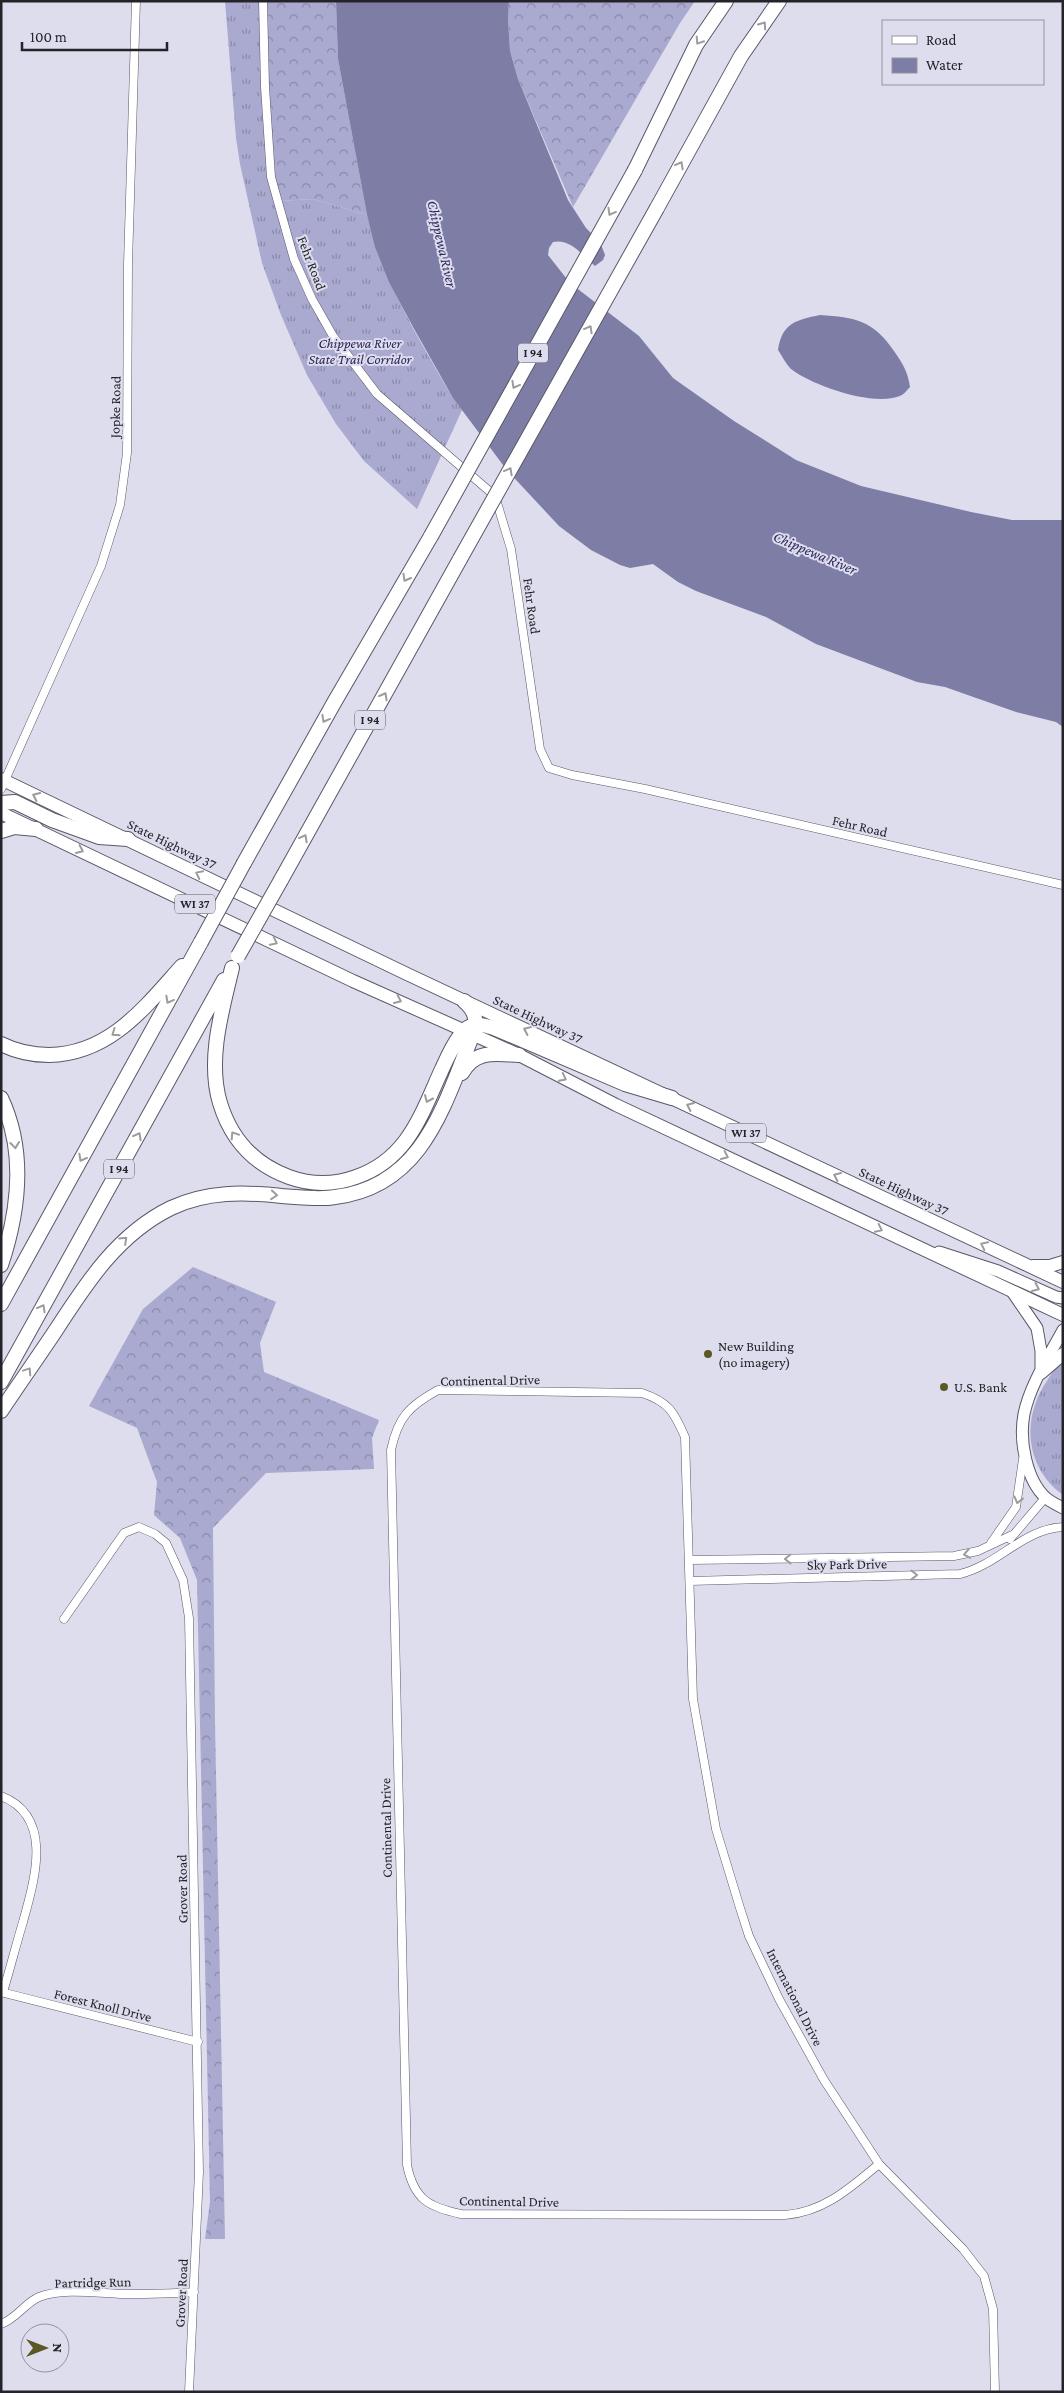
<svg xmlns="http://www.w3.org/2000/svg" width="1064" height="2393" font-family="'Crimson Pro',serif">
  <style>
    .grass { fill: url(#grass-tufts) }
    .forest { fill: url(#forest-crowns) }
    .water { fill: #7e7da5 }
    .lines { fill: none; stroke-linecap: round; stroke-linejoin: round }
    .street-casing { stroke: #585867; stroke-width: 9 }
    .secondary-casing { stroke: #585867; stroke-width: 13 }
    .primary-casing { stroke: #585867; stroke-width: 14 }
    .highway-casing { stroke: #585867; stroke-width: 16 }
    .street { stroke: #fff; stroke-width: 8 }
    .secondary { stroke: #fff; stroke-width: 11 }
    .primary { stroke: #fff; stroke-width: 12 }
    .highway { stroke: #fff; stroke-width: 14 }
    .highway-bridge-casing { stroke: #585867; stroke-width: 16; stroke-linecap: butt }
    .highway-bridge { stroke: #fff; stroke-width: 14 }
    .oneway { stroke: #9c9c9f }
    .poi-dot { fill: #5b5824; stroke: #dde; stroke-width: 2 }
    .labels { text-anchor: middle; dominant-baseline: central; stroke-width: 4; stroke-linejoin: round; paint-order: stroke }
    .shield { fill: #dde; stroke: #5b5b64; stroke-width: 1 }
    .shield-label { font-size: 12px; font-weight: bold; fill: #232329 }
    .street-label { font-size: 14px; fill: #232329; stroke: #dde }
    .park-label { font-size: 14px; font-style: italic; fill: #2a2357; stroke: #dde }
    .poi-label { font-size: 14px; fill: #232329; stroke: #dde; text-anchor: start }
    .water-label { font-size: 15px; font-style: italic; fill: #2f285d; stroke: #dde }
  </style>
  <defs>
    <pattern id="grass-tufts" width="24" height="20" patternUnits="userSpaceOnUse" patternTransform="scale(1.25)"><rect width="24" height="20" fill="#aaa9cf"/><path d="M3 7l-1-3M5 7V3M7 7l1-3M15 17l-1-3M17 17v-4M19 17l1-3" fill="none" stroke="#8a89a8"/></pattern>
    <pattern id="forest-crowns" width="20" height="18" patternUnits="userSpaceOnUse" patternTransform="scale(1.25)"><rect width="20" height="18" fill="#aaa9cf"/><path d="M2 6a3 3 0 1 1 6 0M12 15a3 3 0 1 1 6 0" fill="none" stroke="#8a89a8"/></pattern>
  </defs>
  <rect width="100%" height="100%" fill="#dde"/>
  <path class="grass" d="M225 1H263L279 201 313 199 367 215C380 265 402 310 428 355 439 374 449 393 462 410L417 509 364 461 336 424 307 375 281 315 262 263 240 164 236 138Z
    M1059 1362 1063 1364V1495C1033 1474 1023 1436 1036 1402 1041 1388 1051 1375 1059 1362Z"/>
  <path class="forest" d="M263 1H336L338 59 367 215 313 199 279 201 271 174Z
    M509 1H695L680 23 573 207 518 79 510 51 508 19Z
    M193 1267 276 1302 260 1343 264 1372 379 1420 372 1438 374 1469 266 1473 213 1528 215 1722 225 2239H205L210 2202 197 1580 180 1538 154 1515 157 1482 137 1428 89 1406 143 1309Z"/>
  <path class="water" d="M336 1H509L508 19 510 51 518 79 568 200 586 228 600 242 605 255 603 260 595 266C583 256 571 238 553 242L549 248 548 255 570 283 639 336 673 378 734 421 796 460 861 486 971 512 1012 520H1063V727L1056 722 1016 712 945 687 917 682 816 644 766 617 696 591 678 582 653 564 630 568 620 565 591 550 559 526 506 469 453 398 413 327 389 282 375 247 367 215 338 59Z
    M820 315C855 317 874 321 894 351 903 364 908 372 910 387 908 389 905 393 902 395 876 408 813 386 791 369 786 364 782 356 778 350 782 323 796 320 820 315Z"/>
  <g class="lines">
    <defs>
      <path id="street" d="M263 1 265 87 271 177 294 259 312 299 333 336 377 394 495 496 511 549 540 749 549 768 572 775 645 789 1063 885
        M1 789 101 566 120 505 127 453 128 264 136 1
        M1010 1539 1045 1498
        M991 1543 1016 1507 1023 1459
        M690 1560 954 1556 978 1551 1012 1535
        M690 1581 960 1574C998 1565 1023 1529 1063 1527
        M64 1619 124 1533 139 1527 155 1534 166 1543 183 1580 189 1618 199 2172 189 2392
        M1 1796C55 1817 34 1881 23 1922 16 1945 10 1969 3 1992
        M1 1992 198 2042
        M879 2164C850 2188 824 2212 785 2215L461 2214C428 2207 414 2199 407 2165L391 1450C398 1417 409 1406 438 1390L642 1393C669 1402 674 1412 685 1437L693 1699 716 1829 740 1908 749 1936 779 1999 824 2080 879 2164 963 2249 984 2276 993 2309 995 2392
        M1 2324C16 2319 25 2303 39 2297 61 2288 97 2293 120 2294 145 2294 169 2294 194 2292"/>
      <path id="secondary" d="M939 1252 998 1271 1056 1297 1063 1298
        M1013 1293 1037 1328 1041 1351V1368
        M1063 1330C1049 1356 1030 1385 1024 1414 1019 1440 1026 1480 1046 1498 1051 1502 1057 1505 1063 1508"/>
      <path id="primary" d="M1 779 407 974 1063 1282
        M1 813 353 981 519 1055 616 1105 1063 1315
        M1033 1266H1050L1063 1262
        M1041 1373 1063 1354"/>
      <path id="highway" d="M635 170 696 45 726 1
        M657 208 741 56 779 1
        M1 803 15 802 52 820 99 837 128 839
        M1 831 14 827 36 829
        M244 863 335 701 431 536
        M281 880 460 559
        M232 968C222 1010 207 1060 220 1103 231 1139 253 1164 289 1177 311 1185 334 1185 356 1177 408 1159 421 1115 442 1069 448 1056 455 1040 465 1030 474 1022 484 1025 494 1028L625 1084 672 1098
        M1 1044C17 1052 32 1055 49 1055 110 1054 145 1007 182 966
        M462 1073C475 1049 496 1054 519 1055
        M1 1098C26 1151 19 1211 1 1265
        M1 1304 201 942
        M1 1382 224 980
        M1 1411C19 1384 38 1357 56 1330 87 1282 118 1234 171 1208 207 1191 244 1192 282 1196 300 1197 318 1200 335 1197 424 1186 444 1104 473 1034 477 1020 476 1011 464 1001"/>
    </defs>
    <use href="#street" class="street-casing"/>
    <use href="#secondary" class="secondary-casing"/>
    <use href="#primary" class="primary-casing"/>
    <use href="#highway" class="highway-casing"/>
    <use href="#street" class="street"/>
    <use href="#secondary" class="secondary"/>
    <use href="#primary" class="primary"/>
    <use href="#highway" class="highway"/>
    <defs>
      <path id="highway-bridge" d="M431 536 635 170
        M460 559 657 208
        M201 942 244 863
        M238 956 281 880"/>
    </defs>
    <use href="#highway-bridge" class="highway-bridge-casing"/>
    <use href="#highway-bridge" class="highway-bridge"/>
  </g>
  <defs><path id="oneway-chevron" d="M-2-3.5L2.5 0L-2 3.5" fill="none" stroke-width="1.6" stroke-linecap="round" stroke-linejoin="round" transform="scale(1.25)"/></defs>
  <g class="oneway">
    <use href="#oneway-chevron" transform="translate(763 25) rotate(-55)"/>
    <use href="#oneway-chevron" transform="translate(699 41) rotate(123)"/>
    <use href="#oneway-chevron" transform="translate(680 165) rotate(-61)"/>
    <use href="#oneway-chevron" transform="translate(611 212) rotate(119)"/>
    <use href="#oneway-chevron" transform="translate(589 329) rotate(-61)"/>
    <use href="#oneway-chevron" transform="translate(515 385) rotate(119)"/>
    <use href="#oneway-chevron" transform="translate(509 471) rotate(-61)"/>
    <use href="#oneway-chevron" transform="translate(406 578) rotate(120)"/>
    <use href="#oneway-chevron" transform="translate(384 696) rotate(-61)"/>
    <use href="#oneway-chevron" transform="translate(325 719) rotate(119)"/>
    <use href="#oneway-chevron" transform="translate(36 796) rotate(-155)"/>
    <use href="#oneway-chevron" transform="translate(304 838) rotate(-61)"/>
    <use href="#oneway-chevron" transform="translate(80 850) rotate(25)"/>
    <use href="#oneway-chevron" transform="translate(199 874) rotate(-154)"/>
    <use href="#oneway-chevron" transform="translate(274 942) rotate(26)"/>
    <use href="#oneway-chevron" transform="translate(169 1000) rotate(119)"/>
    <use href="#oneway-chevron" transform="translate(398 1000) rotate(24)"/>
    <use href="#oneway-chevron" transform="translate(527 1030) rotate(-155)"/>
    <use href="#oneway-chevron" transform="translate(115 1033) rotate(145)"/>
    <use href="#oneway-chevron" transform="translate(563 1078) rotate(27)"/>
    <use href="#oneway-chevron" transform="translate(428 1099) rotate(114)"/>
    <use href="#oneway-chevron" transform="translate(690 1106) rotate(-155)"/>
    <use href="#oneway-chevron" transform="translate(234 1135) rotate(-123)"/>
    <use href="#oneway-chevron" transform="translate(138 1136) rotate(-61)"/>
    <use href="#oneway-chevron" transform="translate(15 1145) rotate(84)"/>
    <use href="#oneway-chevron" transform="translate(725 1156) rotate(25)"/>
    <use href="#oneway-chevron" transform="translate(82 1158) rotate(119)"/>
    <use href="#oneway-chevron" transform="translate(837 1176) rotate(-155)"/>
    <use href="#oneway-chevron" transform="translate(274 1195) rotate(5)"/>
    <use href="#oneway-chevron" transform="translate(879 1229) rotate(26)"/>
    <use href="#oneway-chevron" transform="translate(124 1240) rotate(-43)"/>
    <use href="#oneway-chevron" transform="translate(984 1245) rotate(-154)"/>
    <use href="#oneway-chevron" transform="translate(1036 1288) rotate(25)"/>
    <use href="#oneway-chevron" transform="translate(42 1308) rotate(-61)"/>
    <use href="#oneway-chevron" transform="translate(28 1371) rotate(-56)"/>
    <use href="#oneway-chevron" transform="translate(1018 1500) rotate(104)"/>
    <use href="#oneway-chevron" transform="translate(967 1554) rotate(169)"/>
    <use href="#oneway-chevron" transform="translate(788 1559) rotate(179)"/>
    <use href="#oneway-chevron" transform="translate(914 1575)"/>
  </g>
  <g class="poi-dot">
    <circle cx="708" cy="1354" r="5"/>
    <circle cx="944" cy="1387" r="5"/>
  </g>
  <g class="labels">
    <g class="shield">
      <rect x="518" y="343.5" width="30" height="19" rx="4"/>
      <rect x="355" y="710.5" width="30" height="19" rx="4"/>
      <rect x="175" y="894.5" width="40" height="19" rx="4"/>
      <rect x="726" y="1123.5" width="40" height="19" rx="4"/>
      <rect x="104" y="1159.5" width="30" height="19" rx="4"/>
    </g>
    <g class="shield-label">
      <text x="533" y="353">I 94</text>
      <text x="370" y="720">I 94</text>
      <text x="195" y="904">WI 37</text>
      <text x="746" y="1133">WI 37</text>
      <text x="119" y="1169">I 94</text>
    </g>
    <g class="street-label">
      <text transform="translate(312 263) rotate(69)">Fehr Road</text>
      <text transform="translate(115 407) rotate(-89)">Jopke Road</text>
      <text transform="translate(532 606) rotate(82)">Fehr Road</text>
      <text transform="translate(860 826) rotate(13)">Fehr Road</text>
      <text transform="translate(172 844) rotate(26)">State Highway 37</text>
      <text transform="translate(538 1019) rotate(25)">State Highway 37</text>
      <text transform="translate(904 1191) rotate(25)">State Highway 37</text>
      <text transform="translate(490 1380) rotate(-1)">Continental Drive</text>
      <text transform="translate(847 1564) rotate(-1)">Sky Park Drive</text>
      <text transform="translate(386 1828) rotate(-91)">Continental Drive</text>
      <text transform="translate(182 1889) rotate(-91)">Grover Road</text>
      <text transform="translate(795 1997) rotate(63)">International Drive</text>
      <text transform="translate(103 2005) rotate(14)">Forest Knoll Drive</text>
      <text transform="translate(509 2201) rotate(1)">Continental Drive</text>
      <text transform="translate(93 2282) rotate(-1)">Partridge Run</text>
      <text transform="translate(181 2293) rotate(-87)">Grover Road</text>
    </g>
    <g class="park-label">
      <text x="360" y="343">Chippewa River<tspan x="360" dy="16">State Trail Corridor</tspan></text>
    </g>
    <g class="poi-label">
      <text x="718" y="1346">New Building<tspan x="718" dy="16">(no imagery)</tspan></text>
      <text x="954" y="1387">U.S. Bank</text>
    </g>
    <g class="water-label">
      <text transform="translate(442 244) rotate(77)">Chippewa River</text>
      <text transform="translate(815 553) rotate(23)">Chippewa River</text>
    </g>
  </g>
  <rect width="1064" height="2393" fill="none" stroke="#232329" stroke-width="5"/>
  <rect x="882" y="20" width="162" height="65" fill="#ddddee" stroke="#93939f"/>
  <rect x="892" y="36" width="25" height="8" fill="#ffffff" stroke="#93939f"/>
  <text x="926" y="45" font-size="15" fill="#232329">Road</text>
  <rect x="892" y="58" width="25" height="15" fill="#7e7da5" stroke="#93939f"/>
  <text x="926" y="70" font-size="15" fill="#232329">Water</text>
  <g transform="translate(45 2348) rotate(90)"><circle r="24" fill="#ddddee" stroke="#93939f"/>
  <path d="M0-4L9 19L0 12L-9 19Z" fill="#5b5824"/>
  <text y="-8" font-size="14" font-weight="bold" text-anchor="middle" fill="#232329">N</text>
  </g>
  <path d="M22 42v8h145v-8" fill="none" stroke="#232329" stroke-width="2.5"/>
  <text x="30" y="42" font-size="15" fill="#232329" stroke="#ddddee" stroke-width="4" paint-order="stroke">100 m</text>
</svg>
